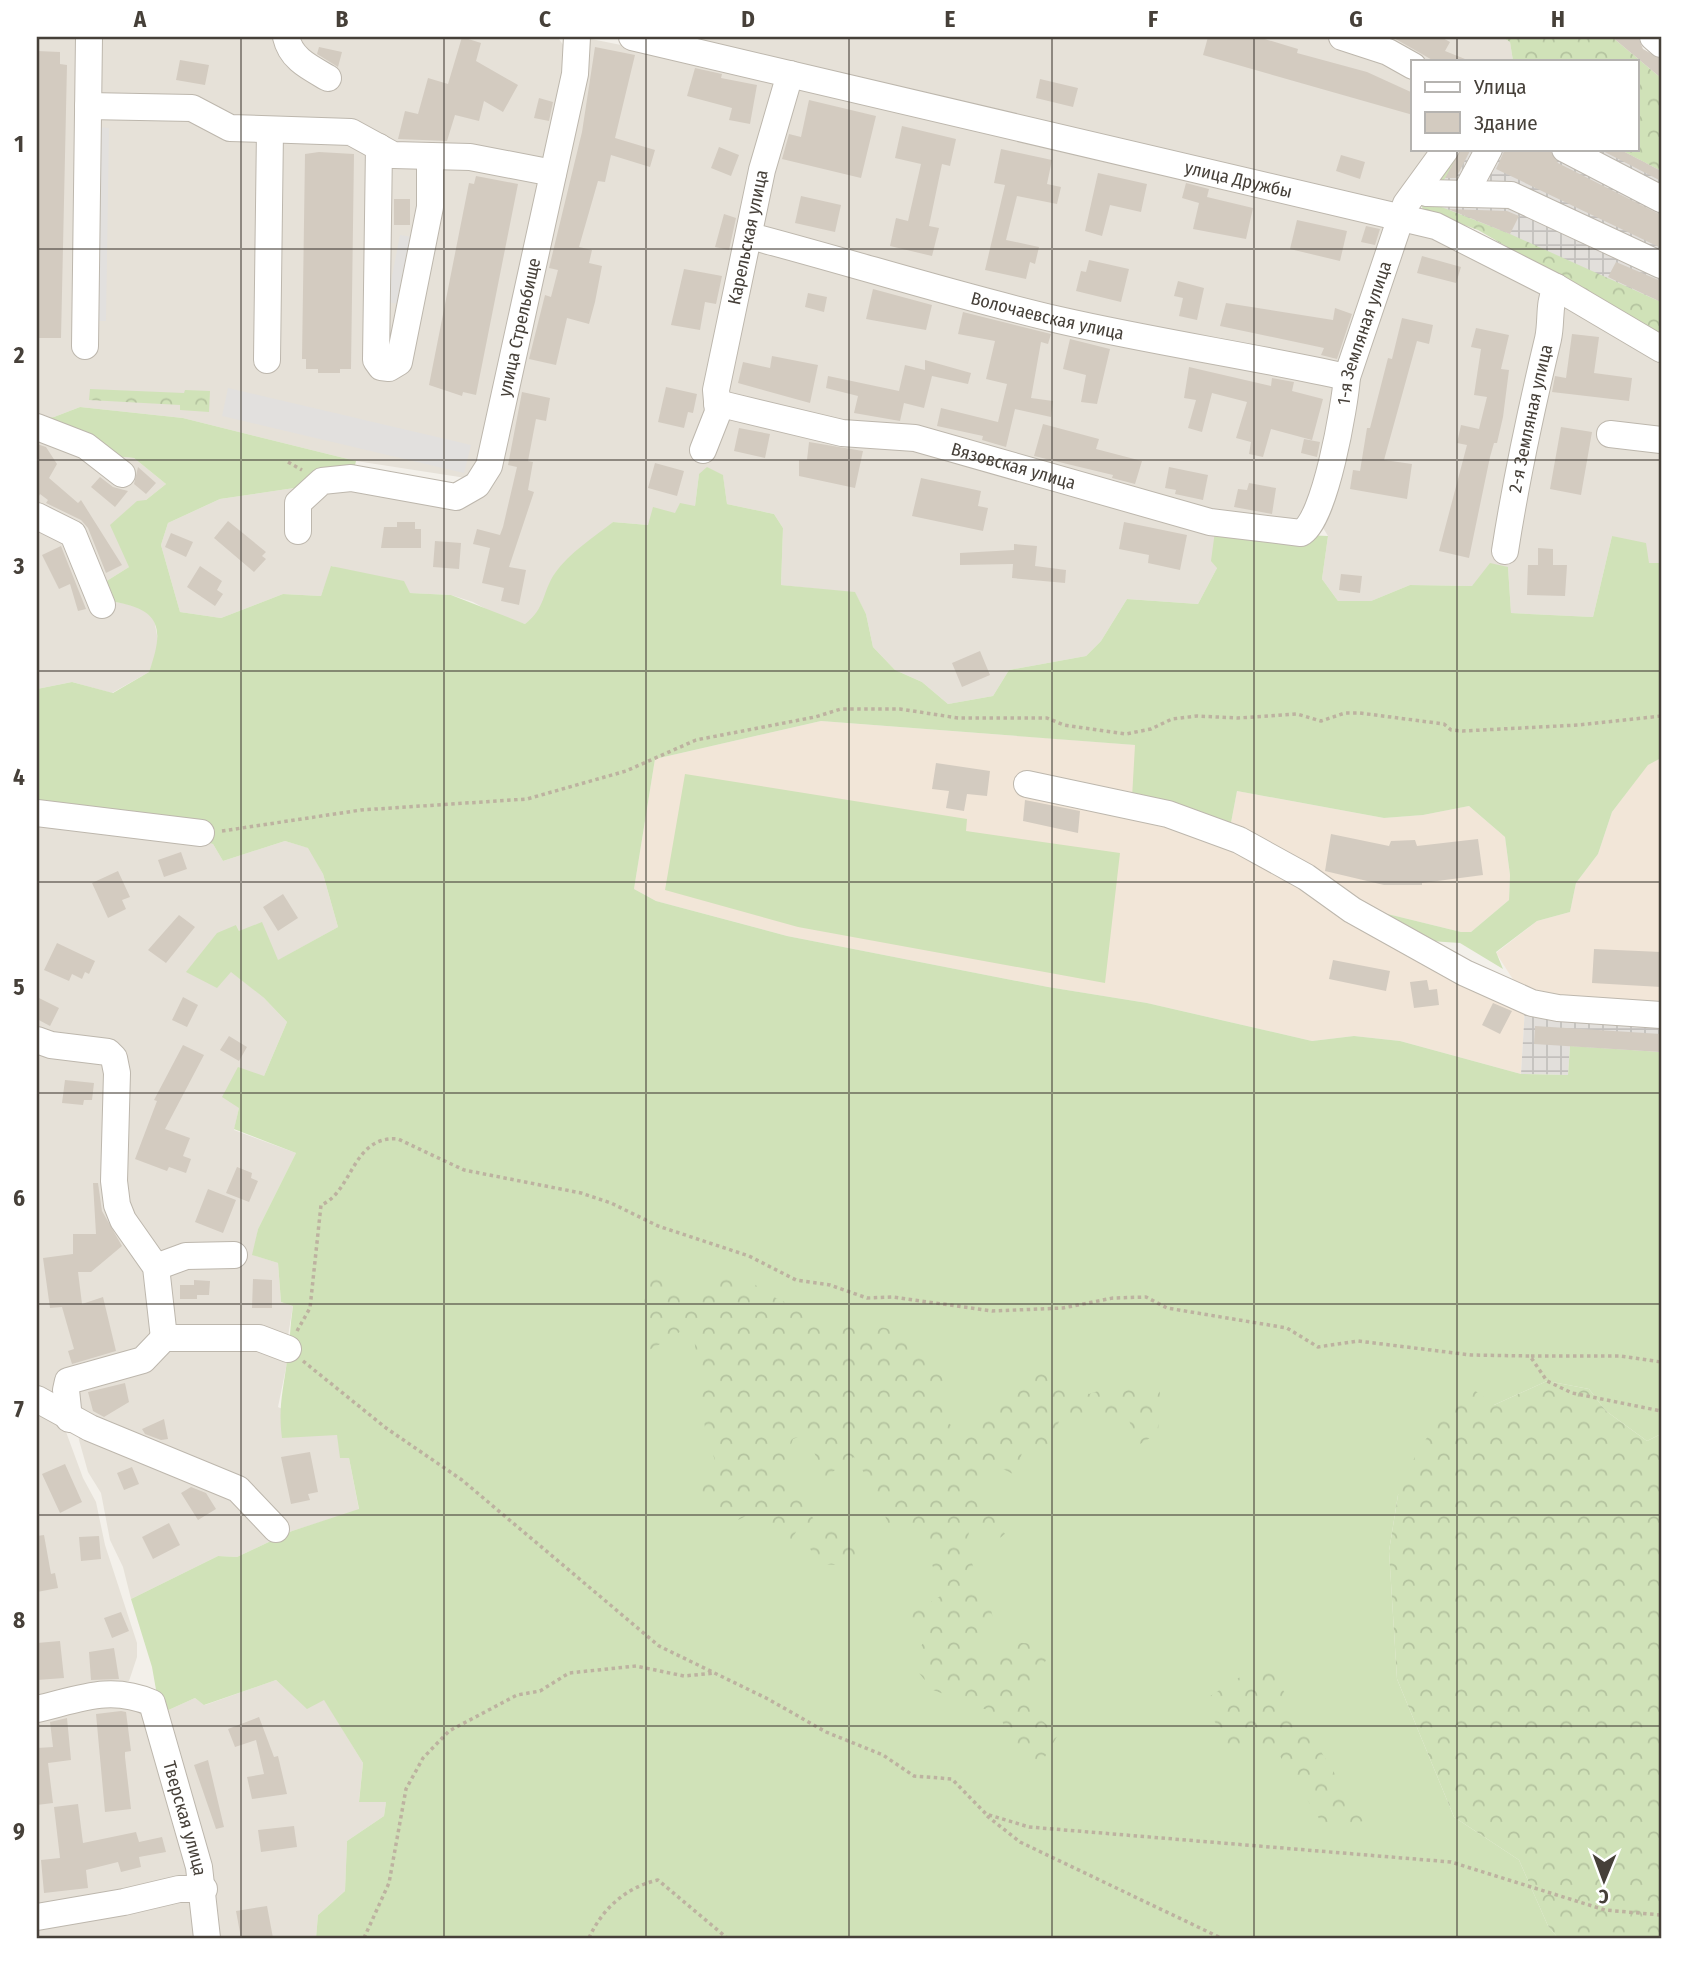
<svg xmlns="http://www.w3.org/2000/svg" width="1698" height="1975" font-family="'Fira Sans Condensed',sans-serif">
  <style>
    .residential { fill: #e6e1d8 }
    .commercial { fill: #f2e6d8 }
    .industrial { fill: url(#industrial-grid) }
    .grass { fill: #d0e2b8 }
    .forest { fill: url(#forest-crowns) }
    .parking { fill: #e2e0de }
    .building { fill: #d3cbc0 }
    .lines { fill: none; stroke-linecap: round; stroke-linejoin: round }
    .minor-casing { stroke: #bdb7ad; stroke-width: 28 }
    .path { stroke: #bdb2a0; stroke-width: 3.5; stroke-dasharray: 3.5 3.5; stroke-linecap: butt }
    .minor { stroke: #fff; stroke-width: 26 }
    .grid { fill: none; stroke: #464039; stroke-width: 2; stroke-opacity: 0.55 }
    .labels { text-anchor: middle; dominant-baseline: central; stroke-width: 6; stroke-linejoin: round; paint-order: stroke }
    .street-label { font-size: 18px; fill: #464039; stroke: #fff }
    .neatline { fill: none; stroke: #464039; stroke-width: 2.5 }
    .grid-label { font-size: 23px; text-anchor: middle; font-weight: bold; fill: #464039 }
  </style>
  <defs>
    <pattern id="industrial-grid" width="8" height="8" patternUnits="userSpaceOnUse" patternTransform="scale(1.75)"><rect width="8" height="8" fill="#e2dfdb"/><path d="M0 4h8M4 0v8" fill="none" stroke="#c3c0bd"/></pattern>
    <pattern id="forest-crowns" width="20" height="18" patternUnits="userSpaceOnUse" patternTransform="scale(1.75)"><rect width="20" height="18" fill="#d0e2b8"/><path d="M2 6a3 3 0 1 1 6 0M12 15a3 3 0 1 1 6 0" fill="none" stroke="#b4c39f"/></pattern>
  </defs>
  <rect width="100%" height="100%" fill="#f3f0ea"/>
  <path class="residential" d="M37 37H532L559 39 564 46 567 74 481 462 466 478 356 461 183 418 80 407 54 417 37 419Z
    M681 37H1327L1386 57 1413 72V149H1442L1398 198 1388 203Z
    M1363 37H1502L1510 42 1513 61H1414Z
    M591 39 776 76 711 391 1215 531 1217 568 1198 604 1127 599 1101 641 1086 656 1009 670 993 696 948 704 922 682 895 670 873 647 866 614 855 593 781 585 783 528 774 514 727 504 723 476 699 474 695 506 648 525 613 522 555 573 539 614 525 624 497 615 473 602 451 595 410 593 332 566 321 596 283 594 221 618 180 612 161 545 168 523 220 499 301 487 470 500 586 43Z
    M800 86 1385 224 1340 366 1171 339 762 228 769 167Z
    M1403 231 1432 237 1541 292 1661 361V563H1649L1612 536 1593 617 1511 613 1508 567 1472 586 1410 585 1371 601H1338L1322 579 1328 536 1320 523 1351 401Z
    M760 249 1328 380 1339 396 1304 516 1285 527 723 399 752 255Z
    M37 431 80 453 134 458 166 484 146 500 129 567 105 582 115 602 139 606 154 619 159 646 149 672 112 693 72 682 37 689Z
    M37 817 201 841 213 844 223 861 285 841 309 848 323 874 338 927 277 961 239 931 236 925 231 971 264 998 287 1022 264 1076 239 1108 234 1130 296 1153 258 1229 253 1255 278 1263 281 1302 293 1306 287 1342 178 1335 126 1220 121 1072 37 1034Z
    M37 1044 107 1061 113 1214 141 1253 152 1342 63 1393 37 1394Z
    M258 1344 288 1358 278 1407 337 1435 349 1458 359 1510 292 1531 237 1557 218 1556 131 1599 123 1567 110 1540 101 1493 88 1472 79 1440 73 1387 161 1347Z
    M37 1405 62 1421 83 1478 96 1502 105 1545 137 1643V1657L129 1681 37 1702Z
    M276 1680 307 1708 324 1699 363 1763 359 1801 386 1802 384 1816 347 1841 345 1891 318 1915 316 1938H215L164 1712 195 1698 205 1705Z
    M143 1703 190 1873 186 1879 37 1909V1714Z
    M192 1897 200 1938H37V1924Z"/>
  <path class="commercial" d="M821 721 1136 745 1223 839 1525 1007 1521 1074 1400 1041 1354 1036 1312 1041 1147 1003 1048 987 787 936 656 901 634 889 655 759Z
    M1661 758V1009L1561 1003 1516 984 1496 953 1537 921 1570 912 1576 883 1598 854 1612 812 1648 764Z
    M1237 791 1384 818 1423 815 1469 806 1505 837 1510 875 1509 900 1471 932H1461L1359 907 1230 828Z"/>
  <path class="industrial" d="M1464 149H1619L1661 171V302L1438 206 1442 183Z
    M1525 1007 1661 1021V1052L1570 1046 1568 1075 1521 1074Z"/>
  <path class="grass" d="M80 407 183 418 356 461 350 486 301 487 220 499 168 523 161 545 180 612 221 618 283 594 321 596 331 566 404 581 410 593 451 595 525 624C546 608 542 592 555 573 569 553 594 537 613 522L648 525 653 507 675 513 680 503 695 506 699 474 707 467 723 475 727 504 774 514 783 528 781 585 855 592 866 614 873 647 895 670 922 682 948 704 993 696 1009 670 1086 656 1101 641 1127 599 1198 604 1217 568 1211 561 1215 531 1328 536 1322 579 1338 601H1371L1410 585 1472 586 1490 563 1508 567 1511 613 1593 617 1612 536 1646 543 1649 563H1661V758L1648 765 1612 812 1598 854 1576 883 1570 912 1537 921 1496 952 1503 969 1460 943 1415 940 1359 907 1461 932H1471L1509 900 1510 875 1505 837 1469 806 1423 815 1384 818 1237 791 1230 828 1132 798 1135 745 821 721 655 759 634 889 656 901 787 936 1048 987 1147 1003 1312 1041 1354 1036 1400 1041 1521 1074 1568 1075 1570 1046 1661 1052V1434L1647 1441 1606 1411 1589 1389 1547 1381 1494 1405 1398 1495 1389 1551 1397 1679 1454 1817 1519 1860 1548 1926 1558 1938H316L318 1915 345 1891 347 1841 384 1816 386 1802H359L363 1763 324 1700 307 1709 276 1680 204 1705 195 1698 164 1712 158 1701 152 1667 131 1599 218 1556 237 1557 292 1531 359 1509 349 1458H340L337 1435 282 1438C278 1407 283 1392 287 1361 290 1343 290 1325 293 1306L281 1302 278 1263 252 1255 258 1229 296 1153 234 1129 239 1108 222 1097 238 1067 264 1076 287 1022 264 998 231 972 217 988 186 972 217 933 236 925 239 931 262 922 278 960 338 927 323 874 308 848 285 841 223 861 213 844 201 841 37 807V689L72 682 113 693 149 672C164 630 162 610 115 602L105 582 129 567 110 525 137 501 146 500 166 484 134 458 80 453 38 419 54 417Z
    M685 774 967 819 966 831 1120 853 1105 983 798 927 665 890Z"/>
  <path class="forest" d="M1502 37H1612L1661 78V171L1619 149H1637V61H1513L1510 42Z
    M1450 149H1464L1442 183 1439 206 1510 234 1661 302V336L1478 230 1423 210 1421 203Z
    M90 389 184 393 185 390 210 391 209 412 180 410V405L89 400Z
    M721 1263 774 1297 824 1321 844 1318 898 1331 948 1368 944 1419 967 1439 1002 1397 1040 1366 1089 1394 1122 1383 1160 1390 1158 1433 1137 1446 1126 1410 1111 1423 1088 1417 1060 1418 1046 1462 1023 1447 1017 1476 1001 1468 976 1491 1005 1534 996 1541 971 1515 967 1548 978 1581 989 1602 997 1634 972 1645 1003 1657 1010 1642 1038 1644 1046 1660 1033 1685 1035 1714 1058 1735 1040 1765 1031 1774 998 1714 933 1690 909 1661 928 1637 908 1616 942 1595 920 1527H889L877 1493 854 1457 825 1477 806 1434 793 1439 783 1467 820 1530H858L860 1566 818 1564 799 1527 786 1549 752 1513 728 1525 709 1514 701 1487 719 1474 705 1428 692 1321 675 1336 649 1350 644 1299 649 1265 696 1296 714 1294Z
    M1547 1381 1589 1389 1606 1411 1647 1441 1661 1434V1938H1558L1548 1926 1519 1860 1454 1817 1397 1679 1389 1551 1398 1495 1417 1452 1465 1383 1494 1405Z
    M1265 1661 1364 1821 1325 1828 1278 1753 1228 1748 1204 1700Z"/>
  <path class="parking" d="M97 127 109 128 106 321H94Z
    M400 235 412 237 399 304 387 302Z
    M228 388 471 445 464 473 222 416Z"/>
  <path class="building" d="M462 37 481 43 476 61 518 85 503 112 484 101 479 121 455 115 447 141 398 139 405 111 418 114 428 78 448 84Z
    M1208 37H1258L1298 49 1297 53 1367 72 1413 93V115L1203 55Z
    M1392 37H1441L1450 42 1445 51 1470 61H1434Z
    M1612 37H1638L1643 49 1661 59V78Z
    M319 47 342 52 338 67 317 54Z
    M595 47 635 55 615 138 655 150 650 167 611 155 605 182 598 181 579 247 592 250 589 263 602 266 595 302 589 324 567 318 556 365 529 359 545 295 551 297 558 270 549 268 582 132Z
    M37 51 60 52V64L67 65 61 338H37Z
    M180 60 209 65 205 85 176 80Z
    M695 68 722 74 721 78 757 85 750 124 729 120 732 108 687 96Z
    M1040 79 1078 88 1073 107 1036 98Z
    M539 98 553 102 549 121 534 118Z
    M809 100 876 116 861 178 782 159 789 134 801 137Z
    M902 126 956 139 950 166 942 164 929 226 939 228 932 256 890 246 896 218 908 221 921 164 895 158Z
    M719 147 739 155 731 176 711 168Z
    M1001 149 1052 160 1047 184 1061 187 1057 204 1017 196 1006 240 1039 247 1035 264 1030 262 1026 279 985 270 1005 185 994 183Z
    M1461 149H1471L1456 178H1445Z
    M1505 149H1549L1558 163 1661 215V248L1496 169Z
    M1599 149H1619L1661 171V181Z
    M319 152 354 154 351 369H340V373H318V369H306V359H302L305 154Z
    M1341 155 1365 162 1360 179 1336 171Z
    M1098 173 1147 184 1141 212 1110 205 1102 236 1085 231Z
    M476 176 518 184 476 395 463 392 462 396 429 385 469 183 474 184Z
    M1186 183 1209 189 1207 197 1253 208 1246 239 1193 229 1199 203 1182 198Z
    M801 196 841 205 835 232 795 223Z
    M394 199H410V225H394Z
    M1448 209 1507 211 1519 216 1510 234Z
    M724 214 736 218 729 250 715 247Z
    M1297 220 1347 231 1340 261 1290 249Z
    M1366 226 1380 229 1375 245 1361 242Z
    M1422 256 1461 267 1456 283 1417 273Z
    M1089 260 1129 269 1121 302 1076 291 1081 271 1086 272Z
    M1616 262 1661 281V302L1608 277Z
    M684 269 722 276 716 304 705 302 700 330 671 325Z
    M1178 281 1204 288 1197 320 1179 316 1183 298 1174 296Z
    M873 289 932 305 926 330 866 319Z
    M808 293 827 297 824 312 805 307Z
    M1226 303 1333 320 1335 308 1352 314 1337 359 1321 355 1324 348 1220 326Z
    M963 312 1051 334 1048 344 1041 342 1031 398 1053 401 1051 417 1015 409 1006 447 982 440 983 436 937 426 941 408 998 422 1007 384 986 379 995 341 958 334Z
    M1402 318 1433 325 1429 344 1417 341 1384 460 1412 464 1407 499 1350 489 1353 470 1360 471 1367 428H1370L1388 358 1392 359Z
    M1476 328 1509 335 1501 369 1509 370 1503 417 1497 443H1494L1490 457 1469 558 1439 551 1467 445 1457 443 1461 425 1479 429 1487 397 1474 395 1481 349 1471 347Z
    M1572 334 1599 337 1594 373 1632 378 1629 401 1552 392 1555 376 1566 378Z
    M1070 339 1110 349 1097 404 1081 402 1086 375 1063 369Z
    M772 356 818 365 810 403 738 383 743 362 770 368Z
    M925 360 971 373 968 384 932 376 924 408 904 403 900 421 854 413 858 396 826 388 828 376 899 391 905 365 925 370Z
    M1189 367 1271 386 1272 378 1294 382 1292 391 1323 399 1312 440 1271 429 1263 457 1249 454 1251 442 1236 438 1247 402 1212 393 1202 432 1188 428 1196 400 1184 398Z
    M666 387 697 394 693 413 688 412 684 428 658 422Z
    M522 392 550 398 546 421 536 419 528 461 533 462 528 490 534 492 509 567 526 570 519 605 501 601 504 588 482 583 490 548 473 544 477 529 500 535 503 527 517 467 508 465Z
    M1043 424 1099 439 1096 449 1142 461 1135 484 1112 478 1113 475 1034 456Z
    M1561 427 1592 432 1581 495 1550 489Z
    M739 428 770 434 765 458 734 451Z
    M1304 439 1320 442 1317 457 1301 453Z
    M809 442 863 451 855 488 799 476V460H807Z
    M37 444 46 447 57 464 49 478 78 503 81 500 122 565 106 573 88 528 81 520 46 503 48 500 40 494 37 500Z
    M655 463 684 471 677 496 648 488Z
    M138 467 156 483 146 494 134 484Z
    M1169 467 1208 475 1203 500 1175 494 1176 490 1165 488Z
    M100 477 113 487 128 491 115 507 91 487Z
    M921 478 981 491 978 506 988 508 983 531 912 516Z
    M1249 483 1276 488 1272 514 1234 507 1238 489 1247 490Z
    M228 521 266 552 262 556 266 559 254 572 214 538Z
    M397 522H415V529H421V548H381L384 527H397Z
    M1124 522 1187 535 1180 570 1148 563 1149 555 1119 549Z
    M171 533 193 542 186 557 165 547Z
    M435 541 461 543 459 569 433 567Z
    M1014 544 1037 546 1035 566 1066 570 1065 583 1012 578 1013 564 960 565V553L1014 550Z
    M61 546 86 609 78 611 70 584 59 589 42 555Z
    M1538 548 1553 549V565H1567L1565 596 1527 595 1528 565H1538Z
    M200 566 222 581 217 590 223 594 215 606 187 587Z
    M1341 574 1362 576 1360 593 1339 590Z
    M980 651 990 675 962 687 952 663Z
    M936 763 990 771 987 796 967 794 964 811 946 808 949 791 932 789Z
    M1025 800 1080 811 1078 833 1023 821Z
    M1331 834 1389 846 1391 841 1415 840 1417 846 1478 839 1483 875 1422 883V885H1384L1325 871Z
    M181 852 187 869 164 877 158 860Z
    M118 871 130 897 122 900 126 909 108 918 92 883Z
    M283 894 298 918 278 931 263 907Z
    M179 915 195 927 166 963 148 950Z
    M57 943 95 961 89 974 85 972 82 979 72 974 69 981 44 970Z
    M1594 949 1661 952V987L1592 983Z
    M1333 960 1390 971 1386 991 1329 979Z
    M1427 980 1429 990 1437 989 1439 1005 1414 1008 1410 982Z
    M37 997 59 1008 50 1026 37 1019Z
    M183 997 198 1005 187 1027 172 1020Z
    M1493 1003 1512 1011 1500 1034 1482 1025Z
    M1535 1026 1661 1034V1052L1534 1044Z
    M229 1036 247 1047 239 1061 220 1050Z
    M183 1045 204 1055 165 1129 190 1138 183 1156 191 1159 186 1173 169 1167 167 1171 135 1159 157 1101 154 1100Z
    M65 1080 94 1083 92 1100H84L83 1105 62 1103Z
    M237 1167 252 1173 251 1178 258 1181 249 1202 226 1193Z
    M93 1183H98L102 1211 122 1246 91 1272H78L82 1304 103 1297 116 1351 72 1364 68 1351 74 1349 62 1307 50 1308 43 1258 73 1254V1234H96Z
    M208 1189 236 1200 223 1233 195 1222Z
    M253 1279 272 1280V1308H252Z
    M194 1280 210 1281 209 1295H197V1299H180V1285H194Z
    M125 1383 129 1402 104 1417 93 1411 88 1392Z
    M164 1419 168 1439 161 1440 145 1434 142 1429Z
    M310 1452 318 1492 308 1494 310 1500 291 1504 281 1457Z
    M65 1464 82 1502 60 1513 42 1474Z
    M132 1467 139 1484 124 1490 117 1473Z
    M191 1487 206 1493 216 1509 198 1520 181 1493Z
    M169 1523 180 1545 153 1559 142 1537Z
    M44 1535 51 1574 55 1573 58 1588 37 1592V1536Z
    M99 1536 101 1559 81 1561 79 1537Z
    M121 1612 129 1631 112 1638 104 1618Z
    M60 1641 64 1678 37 1680V1643Z
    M114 1648 119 1679 91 1680 89 1652Z
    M121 1711 126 1712 131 1751 125 1752V1757L131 1809 105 1812 96 1714Z
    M259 1717 274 1757 278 1756 287 1794 252 1799 247 1777 264 1774 256 1740 235 1747 228 1729Z
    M67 1718 71 1760 48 1763 53 1803 37 1805V1748L53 1747 50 1722Z
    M208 1760 224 1827 216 1829 194 1765Z
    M78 1804 83 1843 136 1832 139 1842 162 1837 166 1852 139 1857 141 1867 121 1872 118 1862 86 1870 88 1888 44 1893 41 1860 60 1858 54 1807Z
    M294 1826 297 1847 261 1852 258 1830Z
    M267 1906 273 1938H241L236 1911Z"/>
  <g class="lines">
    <defs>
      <g id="minor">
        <path d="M286 37C291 59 309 67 328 78"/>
        <path id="s1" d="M632 37 1436 226 1556 287 1661 349"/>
        <path d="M1342 37 1388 52 1413 66"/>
        <path d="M1653 37 1661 44"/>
        <path d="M88 106 192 108 230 128 351 132 393 155 470 157 553 173"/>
        <path d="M379 147 376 360 381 367 389 368 399 362 430 207V156"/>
        <path d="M1565 149 1661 199"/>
        <path d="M1417 190 1427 193 1511 195 1661 265"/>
        <path d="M1466 192 1489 149"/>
        <path id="s2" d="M750 236C853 263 956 296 1059 320 1155 342 1251 356 1347 377"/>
        <path d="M85 346 89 37"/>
        <path d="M267 360 270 130"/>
        <path id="s3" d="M717 403 842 433 915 438 1210 522 1301 533C1325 522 1345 404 1347 377L1401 217 1406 204 1446 149"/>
        <path d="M37 427 86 446 122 474"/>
        <path d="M1610 434 1661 440"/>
        <path id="s4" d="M703 450 718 412 716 390 762 170 790 74"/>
        <path d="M37 516 73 534 102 605"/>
        <path id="s5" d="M298 531V503L322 481 351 478 456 497 477 485 489 466 575 74 577 37"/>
        <path id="s6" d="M1505 551C1516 480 1531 410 1548 339 1552 321 1548 305 1556 287"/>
        <path d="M1027 784 1168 814 1239 840 1306 877 1352 910 1465 973 1532 1003 1558 1008 1661 1015"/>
        <path d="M37 813 201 833"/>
        <path d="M37 1040 51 1045 108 1052 114 1058 117 1073 114 1181 117 1205 123 1220 156 1267 164 1338"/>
        <path d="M156 1267 186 1256 234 1255"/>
        <path d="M37 1399 90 1428 238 1489 276 1529"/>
        <path d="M69 1419 66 1390 68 1381 143 1360 164 1338H259L288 1349"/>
        <path id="s7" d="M37 1709C80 1699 110 1685 152 1703L199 1867 207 1938"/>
        <path d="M37 1917 124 1902 179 1889H204"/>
      </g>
    </defs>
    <use href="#minor" class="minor-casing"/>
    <path class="path" d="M288 462 302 470
      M222 831 361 810 527 799 626 771 696 740 815 717 841 709H900L958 718H1047L1064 725 1126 734 1151 729 1172 719 1197 716 1238 718 1297 714 1321 721 1345 713H1360L1444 724 1451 730 1463 731 1578 725 1661 716
      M297 1331 310 1308 321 1205C353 1192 352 1135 398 1139L464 1170 581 1193 611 1203 658 1226 749 1256 796 1280 830 1285 867 1298 893 1297 992 1311 1063 1308 1113 1298 1146 1297 1167 1308 1287 1328 1318 1347 1358 1341 1471 1355 1530 1356 1547 1381 1572 1393 1661 1411
      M1531 1356H1620L1661 1362
      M303 1361 386 1428 462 1480 659 1646 768 1699 826 1732 883 1755 914 1776 952 1779 986 1814 1029 1827 1451 1862 1605 1910 1661 1915
      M987 1816 1020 1842 1221 1938
      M364 1938 389 1883 406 1789 423 1758 449 1731 517 1695 540 1691 569 1673 636 1666 684 1676 715 1673
      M589 1938C602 1909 626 1887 658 1880L727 1938"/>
    <use href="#minor" class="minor"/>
  </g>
  <path class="grid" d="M241 37V1938M444 37V1938M646 37V1938M849 37V1938M1052 37V1938M1254 37V1938M1457 37V61M1457 149V1938M37 249H1661M37 460H1661M37 671H1661M37 882H1661M37 1093H1661M37 1304H1661M37 1515H1661M37 1726H1661"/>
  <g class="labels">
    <g class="street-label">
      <text stroke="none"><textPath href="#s1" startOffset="623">улица Дружбы</textPath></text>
      <text stroke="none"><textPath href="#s4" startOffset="219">Карельская улица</textPath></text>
      <text stroke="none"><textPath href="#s2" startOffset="308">Волочаевская улица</textPath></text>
      <text stroke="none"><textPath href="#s5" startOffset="385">улица Стрельбище</textPath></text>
      <text stroke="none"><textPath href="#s3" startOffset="812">1-я Земляная улица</textPath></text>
      <text stroke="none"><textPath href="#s6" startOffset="135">2-я Земляная улица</textPath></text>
      <text stroke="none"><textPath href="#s3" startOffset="304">Вязовская улица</textPath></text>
      <text stroke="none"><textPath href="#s7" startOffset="238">Тверская улица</textPath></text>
    </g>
  </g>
  <rect width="1698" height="1975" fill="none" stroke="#ffffff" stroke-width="77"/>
  <rect x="1411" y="60" width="228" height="91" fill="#ffffff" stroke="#b5b3b0" stroke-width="2"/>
  <rect x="1425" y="82" width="35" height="10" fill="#ffffff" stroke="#b5b3b0" stroke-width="2"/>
  <text x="1474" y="94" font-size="21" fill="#464039">Улица</text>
  <rect x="1425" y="112" width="35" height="21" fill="#d3cbc0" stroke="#b5b3b0" stroke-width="2"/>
  <text x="1474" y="130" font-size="21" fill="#464039">Здание</text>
  <g transform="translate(1604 1880) rotate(181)" stroke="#ffffff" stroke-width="5" paint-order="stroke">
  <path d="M0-5L12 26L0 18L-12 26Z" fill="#464039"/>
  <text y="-10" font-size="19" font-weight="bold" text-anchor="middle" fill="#464039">С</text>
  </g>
  <rect x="38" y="38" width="1622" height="1899" class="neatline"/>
  <g class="grid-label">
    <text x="140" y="27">A</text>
    <text x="342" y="27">B</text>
    <text x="545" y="27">C</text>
    <text x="748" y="27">D</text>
    <text x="950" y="27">E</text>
    <text x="1153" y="27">F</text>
    <text x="1356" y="27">G</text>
    <text x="1558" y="27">H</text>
    <text x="19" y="152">1</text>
    <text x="19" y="363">2</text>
    <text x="19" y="574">3</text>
    <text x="19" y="785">4</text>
    <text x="19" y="995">5</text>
    <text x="19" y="1206">6</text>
    <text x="19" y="1417">7</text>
    <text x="19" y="1628">8</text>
    <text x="19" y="1839">9</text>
  </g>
</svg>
